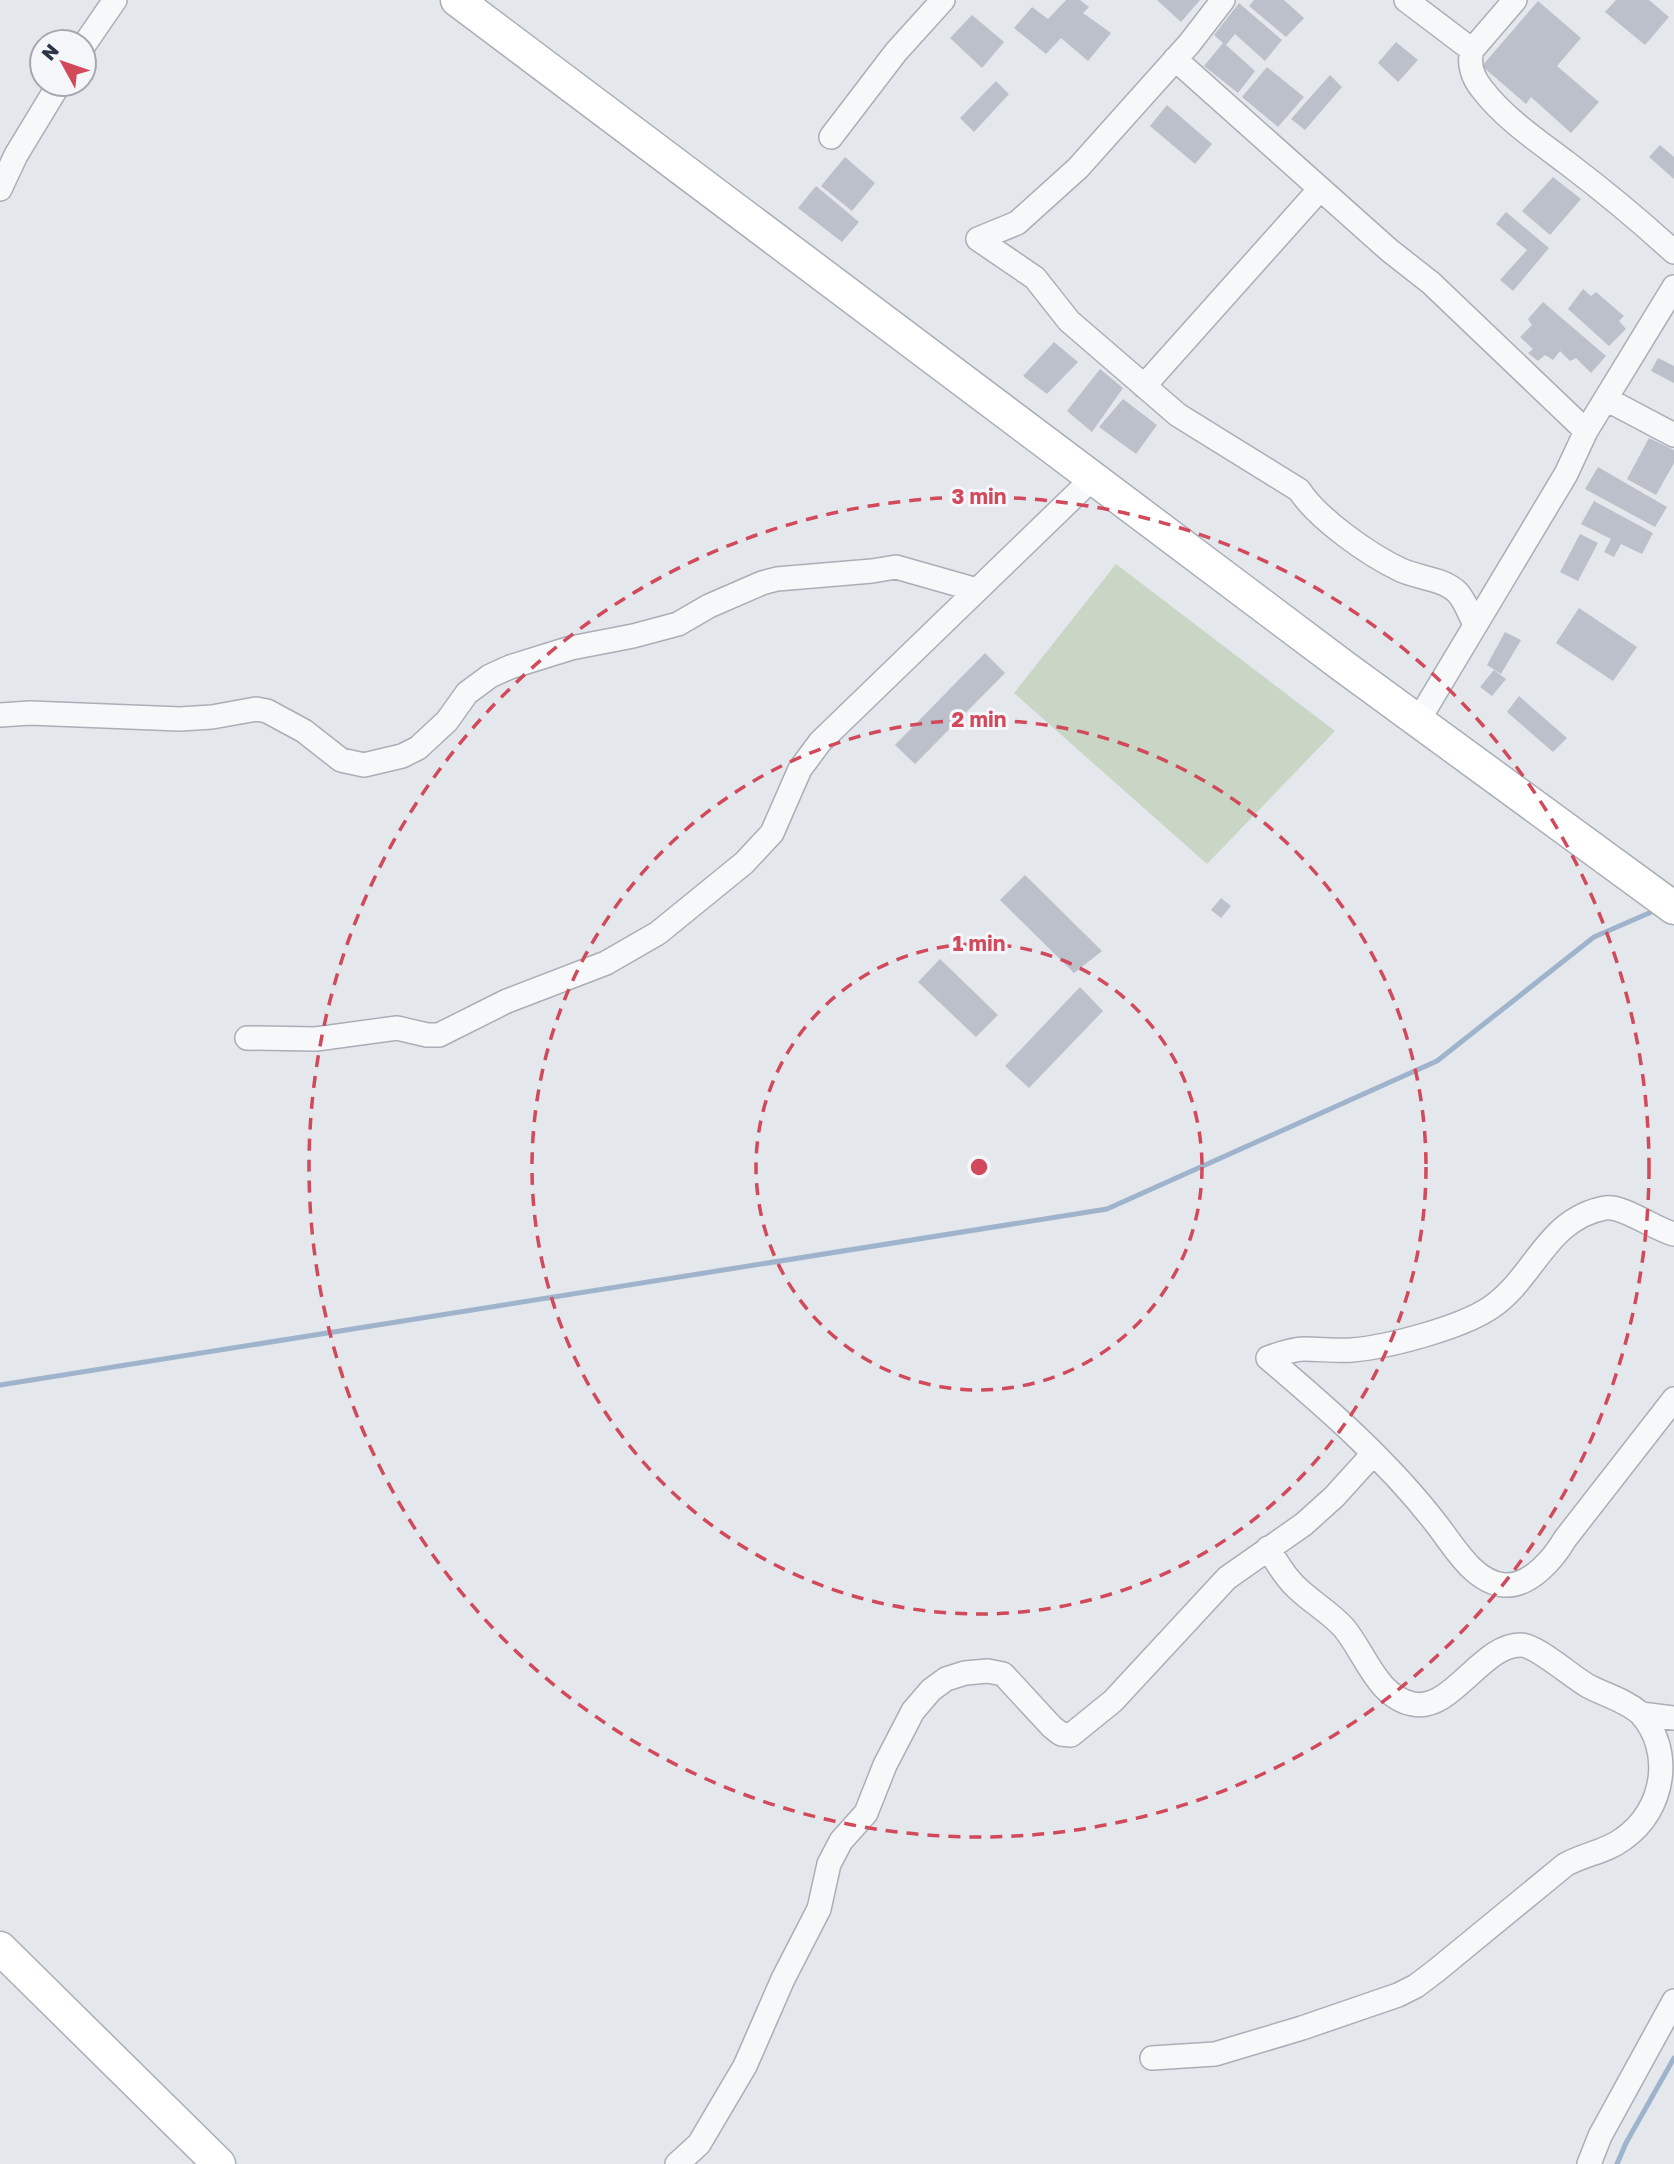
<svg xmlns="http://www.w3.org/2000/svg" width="1674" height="2164" font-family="'Golos Text',sans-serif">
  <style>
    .green { fill: #c9d6c5 }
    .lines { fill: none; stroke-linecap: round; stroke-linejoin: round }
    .stream { stroke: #9fb4cc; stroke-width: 5 }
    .building { fill: #bbc0ca }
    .street-casing { stroke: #a9aeb7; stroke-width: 26 }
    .secondary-casing { stroke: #a9aeb7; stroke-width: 35 }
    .street { stroke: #f7f8fa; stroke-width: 23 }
    .secondary { stroke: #fff; stroke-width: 32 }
    .ring { fill: none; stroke: #d1495b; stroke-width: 3.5; stroke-dasharray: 12 9 }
    .centre { fill: #d1495b; stroke: #f4f6f9; stroke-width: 3.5 }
    .ring-label { font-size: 21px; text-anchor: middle; font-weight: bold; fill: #d1495b; stroke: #f4f6f9; stroke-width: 6; stroke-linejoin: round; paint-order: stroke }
  </style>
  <rect width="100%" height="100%" fill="#e4e7ec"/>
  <path class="green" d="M1116 564 1335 731 1207 864 1014 693Z"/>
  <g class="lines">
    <path class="stream" d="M0 1385 1107 1209 1437 1061 1594 937 1656 910
      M1617 2164 1626 2143 1674 2058"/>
  </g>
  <path class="building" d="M1066 0H1080L1089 7 1083 13 1111 33 1088 61 1061 38 1046 54 1014 28 1032 7 1048 19Z
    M1157 0H1200L1181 22Z
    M1254 0H1284L1304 18 1286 37 1249 6Z
    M1616 0H1649L1669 17 1645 45 1605 12Z
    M1538 1 1581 38 1557 66 1599 102 1571 133 1531 97 1526 104 1482 66Z
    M1239 3 1282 40 1265 61 1235 34 1226 45 1255 71 1238 93 1204 66 1223 43 1214 35Z
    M972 15 1004 42 982 68 950 38Z
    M1396 42 1418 60 1398 82 1378 63Z
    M1267 67 1304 97 1278 127 1242 97Z
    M1330 75 1342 87 1305 130 1291 119Z
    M996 81 1009 94 974 132 960 118Z
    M1167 105 1212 144 1195 164 1150 126Z
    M1660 145 1674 157V179L1649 157Z
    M845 157 875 183 852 211 821 186Z
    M1553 177 1581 199 1550 235 1522 211Z
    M816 186 859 222 842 242 798 208Z
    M1506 212 1549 248 1513 291 1500 280 1527 250 1496 224Z
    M1583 289 1591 296 1596 292 1624 316 1619 321 1626 329 1609 346 1568 309Z
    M1543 302 1606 356 1591 373 1576 358 1570 361 1560 351 1553 360 1545 355 1538 361 1528 353 1533 349 1520 337 1532 325 1528 319Z
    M1054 342 1078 362 1047 394 1023 376Z
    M1658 358 1674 366V383L1651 371Z
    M1100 369 1123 388 1092 432 1067 411Z
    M1123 399 1157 425 1136 454 1099 427Z
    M1649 438 1674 450V463L1656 495 1627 479Z
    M1598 467 1667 507 1655 527 1585 489Z
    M1594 501 1653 533 1642 554 1621 544 1614 557 1604 552 1611 539 1581 524Z
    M1580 534 1598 543 1578 581 1560 572Z
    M1579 608 1637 647 1613 681 1556 643Z
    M1505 632 1521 640 1501 674 1487 665Z
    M985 653 1005 673 915 764 895 745Z
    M1494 670 1506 679 1492 696 1480 687Z
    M1519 696 1567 738 1553 752 1507 712Z
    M1025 875 1102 951 1074 973 1000 900Z
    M1221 898 1231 906 1221 918 1211 910Z
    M940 959 998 1015 976 1037 918 982Z
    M1080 987 1103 1011 1029 1088 1005 1066Z"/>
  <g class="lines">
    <defs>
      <path id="street" d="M1406 0 1472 50
        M1515 0 1472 50C1468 64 1473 78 1482 89 1504 118 1538 141 1567 163 1604 191 1639 220 1674 252
        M84 45 115 0
        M1175 59 1389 250 1431 283 1586 431
        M831 137 896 52 943 0
        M0 189 16 155 59 84
        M978 239 1035 278 1069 321 1178 415 1299 490C1318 519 1369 555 1401 570 1418 578 1442 578 1457 592 1465 600 1470 615 1475 625
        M978 239 1017 223 1078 168 1189 44 1223 0
        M1144 386 1320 189
        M1606 399 1674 435
        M0 715 30 713 180 719 212 717 256 709 267 711 304 731 341 760 364 765 402 756 418 748 447 721 467 693 490 676 510 667 571 648 633 636 678 624 709 606 762 583 777 579 872 571 896 567 977 590
        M1418 721 1566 474 1586 431 1674 287
        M247 1038 316 1039 397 1028 427 1035H439L507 1001 606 963 658 933 744 863 772 833 800 769 820 742 1093 478
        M1268 1358C1328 1409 1390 1463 1438 1526 1455 1548 1474 1582 1504 1585 1530 1587 1554 1558 1565 1539L1674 1399
        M1268 1358C1279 1354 1292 1349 1304 1349 1320 1349 1336 1351 1352 1350 1388 1347 1460 1328 1490 1308 1535 1278 1546 1219 1605 1208 1623 1205 1654 1229 1674 1234
        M1641 1714 1674 1718
        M1152 2058 1215 2054 1302 2028 1398 1995 1416 1986 1437 1970 1565 1865C1584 1854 1606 1852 1623 1839 1665 1810 1674 1750 1640 1713 1625 1700 1605 1695 1588 1686 1572 1677 1536 1645 1521 1645 1482 1644 1452 1712 1413 1704 1377 1697 1365 1653 1344 1628 1330 1612 1311 1602 1296 1587 1284 1576 1276 1561 1268 1548
        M677 2164 699 2144 745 2066 783 1979 819 1909 829 1864 841 1841 866 1813 885 1765 913 1711 931 1690 946 1679 965 1673 988 1671 1003 1674 1052 1727 1061 1734 1071 1735 1113 1701 1227 1578 1304 1524 1334 1497 1373 1454
        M1589 2164 1600 2136 1674 2001"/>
      <path id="secondary" d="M457 0 1343 666 1674 908
        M0 1948 219 2164"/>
    </defs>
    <use href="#street" class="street-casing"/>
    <use href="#secondary" class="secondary-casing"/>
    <use href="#street" class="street"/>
    <use href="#secondary" class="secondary"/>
  </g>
  <g class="ring">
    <circle cx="979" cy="1167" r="223"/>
    <circle cx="979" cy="1167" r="447"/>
    <circle cx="979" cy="1167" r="670"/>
  </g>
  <circle cx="979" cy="1167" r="10" class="centre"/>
  <g class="ring-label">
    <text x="979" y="504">3 min</text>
    <text x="979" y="727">2 min</text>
    <text x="979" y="951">1 min</text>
  </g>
  <g transform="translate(63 63) rotate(310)"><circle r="33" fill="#f4f6f9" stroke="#a4a8b1" stroke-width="2"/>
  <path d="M0-5L12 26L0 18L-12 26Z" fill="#d1495b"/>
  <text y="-10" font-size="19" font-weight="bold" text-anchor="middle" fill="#2b3445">N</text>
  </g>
</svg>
